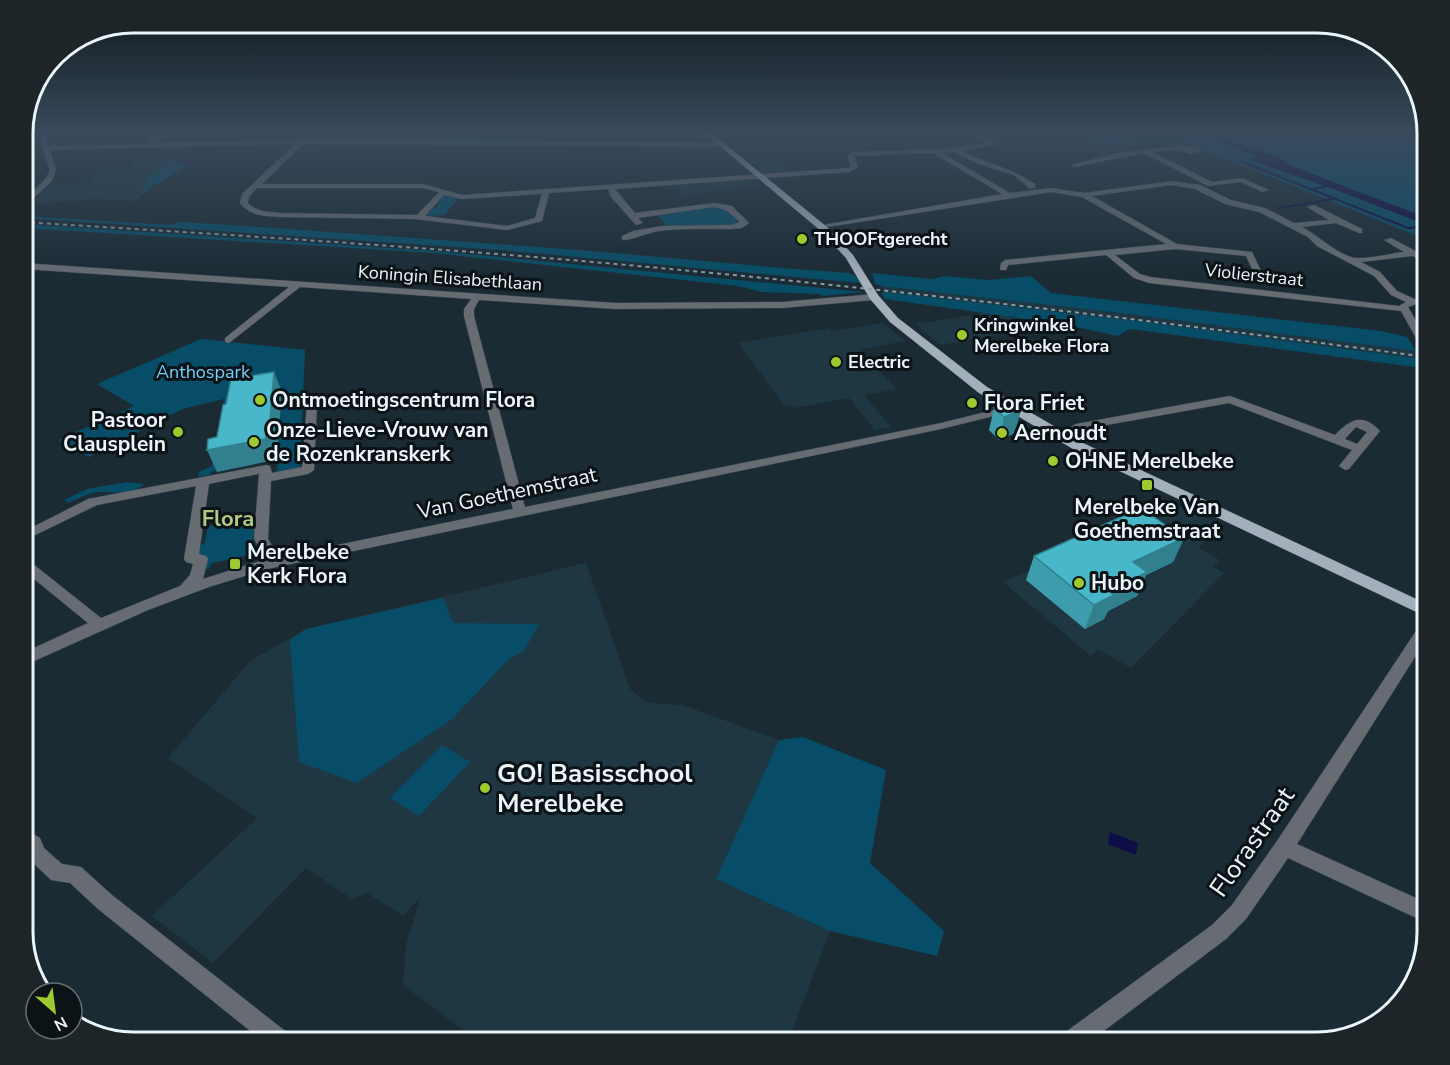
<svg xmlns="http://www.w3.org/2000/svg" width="1450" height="1065" font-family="'Nunito Sans',sans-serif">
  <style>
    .built { fill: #1f3743 }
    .green { fill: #074d67 }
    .water { fill: #0d0e47 }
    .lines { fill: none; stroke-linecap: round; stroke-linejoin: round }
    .stream { stroke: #0d0e47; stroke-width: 2 }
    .minor-tunnel { stroke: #3a4952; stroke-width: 9; stroke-dasharray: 9 4.5; stroke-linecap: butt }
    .minor-casing { stroke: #384750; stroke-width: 1 }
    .major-casing { stroke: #384750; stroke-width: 1 }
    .minor { fill: #666c72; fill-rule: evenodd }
    .major { fill: #a4afbc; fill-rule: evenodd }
    .rail { stroke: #8c9aa1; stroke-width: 2; stroke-dasharray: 4 4; stroke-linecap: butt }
    .wall { fill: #3d9dad }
    .shaded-wall { fill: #32808d }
    .building { fill: #47b7c9; stroke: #32808d; stroke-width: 1.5 }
    .poi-dot { fill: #9eca2f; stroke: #0b1316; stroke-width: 2 }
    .labels { text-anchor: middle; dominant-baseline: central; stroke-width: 6; stroke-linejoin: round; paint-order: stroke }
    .far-poi-label { font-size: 18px; font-weight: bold; fill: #ebf6fb; stroke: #0b1316; text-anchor: start }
    .far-street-label { font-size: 18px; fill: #ebf6fb; stroke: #0b1316 }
    .far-park-label { font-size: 18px; fill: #74cef9; stroke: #0b1316 }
    .poi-label { font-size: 21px; font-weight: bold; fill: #ebf6fb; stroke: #0b1316; text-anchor: start }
    .street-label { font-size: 21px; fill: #ebf6fb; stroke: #0b1316 }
    .neighbourhood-label { font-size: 22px; font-weight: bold; fill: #b1cb83; stroke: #0b1316 }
    .near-poi-label { font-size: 26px; font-weight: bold; fill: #ebf6fb; stroke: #0b1316; text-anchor: start }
    .near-street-label { font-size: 26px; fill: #ebf6fb; stroke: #0b1316 }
    .rim { fill: none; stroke: #ebf6fb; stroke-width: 3 }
  </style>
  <rect width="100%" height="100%" fill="#1b2b34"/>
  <path class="built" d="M777 158 787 172 766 173 749 160Z
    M175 160 172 162 189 164 158 184H154L135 201 97 199 32 204 49 186 88 183 96 174 132 170 133 162Z
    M746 180 758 185 681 196 676 184Z
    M881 286 1112 312 1426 352 1427 360 1145 322 885 292Z
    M986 313 1062 324 940 345 916 324Z
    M883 323 905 341 859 350 897 389 864 395 891 427 875 430 849 398 794 408 792 405 785 406 738 343 829 328 832 331Z
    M1175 505 1223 525 1198 548 1220 560 1213 567 1224 573 1131 668 1098 649 1091 656 1003 582Z
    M586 563 630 689 648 703 682 705 779 740 716 879 830 931 788 1042H479L403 985 406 945 421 896 403 916 367 893 352 899 306 868 213 963 152 916 257 818 168 758 250 661 306 629Z"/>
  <path class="green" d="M309 131H528L519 142 302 139Z
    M1072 131H1427V240L1170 136 1100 145Z
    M175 160 172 162 189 164 158 184H154L136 200 150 176 170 163 133 162Z
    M443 195 455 198 457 200 444 215 424 216 438 205Z
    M716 206 724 207 739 221 730 226H667L657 215Z
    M23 216 172 225 179 222C317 230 454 241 591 251 677 258 762 267 848 273L856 276 860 283 501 250 23 218Z
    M23 224 436 251 864 292 820 296 821 294 762 292 738 286 434 253 23 228Z
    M872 273 932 279 945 276 989 280 1031 276 1051 293 1381 331 1407 337 1416 351 1112 312 881 286 875 284Z
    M885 292 1145 322 1414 358 1420 359 1422 368 1130 329 1118 336 1062 324 885 299 881 293Z
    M201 339 305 350 300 468 273 473 277 470 278 460H275V455L277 454 280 415 217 466 216 470 211 472 210 475 198 477 199 472 212 466 224 399 182 409 89 457 58 440 134 406 97 384Z
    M127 482 144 484C133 495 114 492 102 492 91 491 77 499 68 503L64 500 87 489Z
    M256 517 253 542 260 546 259 553 212 563 209 568 204 570 205 555 193 557 195 546 204 544 208 526Z
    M443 598 453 623 539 624 524 651 508 660 451 720 357 783 299 762 290 640 306 629Z
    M803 737 886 770 870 863 944 931 937 956 830 931 716 879 779 740Z
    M442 745 470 762 419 816 390 798Z"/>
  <path class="water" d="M1201 131H1212L1214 135 1280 158 1292 166 1427 218V225L1336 190 1256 162 1249 160 1257 157 1216 140Z
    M1110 832 1138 843 1136 855 1108 844Z"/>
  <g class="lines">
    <path class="stream" d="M1243 162 1408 228 1427 226
      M1311 189 1325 187
      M1279 208 1332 199"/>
    <path class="minor-tunnel" d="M1422 348 1427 359"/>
    <defs>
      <path id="minor" d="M37 131H43L48 146 146 144 164 131H171L154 143 339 139 720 143 723 145 720 147 303 144 262 184H423L462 195 848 168 851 166 847 156 852 152 945 149 987 143 970 131H977L995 143V145L961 151C986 163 1012 168 1035 184V188H1029L1014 175 979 164 953 152 942 153 1010 193 1051 188 1084 193 1172 181 1200 185 1231 200 1265 208 1294 223 1329 220 1307 207 1314 205 1362 229V233H1359L1336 223 1302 227C1319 236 1333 251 1351 257 1362 261 1392 253 1404 252L1384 240 1391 238 1427 257V262L1412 256 1361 262 1380 272 1397 291 1417 300V304L1408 307 1425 336 1420 339 1416 338 1401 311 1149 283 1134 278 1106 255 1008 265 1006 270H1000L1001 263 1005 260 1166 244 1082 197 1051 192 821 228 817 226 1002 194 933 153 854 156 858 167 849 172 615 189 635 213 714 203 732 206 749 223 742 228 731 229C707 229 683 228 659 231 647 233 633 240 622 240V236L633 231 662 226 731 225 740 222 726 210 714 207 638 218 643 223 636 225 611 197 608 189 549 193 542 221 507 230 415 219 280 217C264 216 250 216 240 203L242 194 295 144 50 150 56 170 52 181 23 208V202L46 178 50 170ZM1172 185 1195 189 1225 204 1259 212 1308 237 1317 246 1374 276 1391 295 1406 302 1399 306 1150 277 1140 274 1115 255 1175 249 1246 256 1254 273 1261 271 1252 252 1177 244 1092 196ZM257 188H423L439 192 417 215 280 213C268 212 257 212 248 203L249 197ZM542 194 535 218 507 226 425 216 444 195 462 199Z
        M1178 146 1192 147 1203 151 1190 154 1179 150 1152 152 1212 182 1242 178 1269 190 1262 192 1241 182 1208 186 1144 153 1074 167 1071 165 1118 153Z
        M23 263 616 303 782 302 874 294 879 297 874 300 782 308 616 309 479 300 474 309V316L525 507 941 423 1010 406 1016 409 1014 411 941 429 267 569 209 587 148 610 23 666V653L88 623 23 570V558L28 560 101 618 180 586 190 575 193 564 186 562 184 559 196 486 97 505 23 541V532L88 499 266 465 270 466 272 473 302 467 307 403 311 402 317 405 314 470 308 474 271 481 268 539 273 547 274 558 513 509 464 316V309L471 299 300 287 229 343 225 342V338L289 287 23 269ZM259 474 254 539 259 547 260 561 203 579 208 559 206 556 199 554 209 484Z
        M1230 396 1335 435C1350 420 1362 412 1380 431L1349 469 1345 470 1339 466 1352 450 1229 403 1079 430 1059 440 1053 436 1076 424ZM1356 427 1367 432 1357 444 1345 439Z
        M1427 620V638L1297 844 1427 903V923L1288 858 1246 919 1226 939 1089 1042H1060L1063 1034 1212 925 1232 905 1277 841 1422 622Z
        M23 828 40 838 44 848 62 864 81 867 112 895 289 1034 292 1042H264L98 909 70 883 51 880 30 860 23 848Z"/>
      <path id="major" d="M702 131H709L827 227 853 255 878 295 898 318 987 387 1083 443 1427 604V617L1073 449 979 393 890 322 870 299 846 258 821 231Z"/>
    </defs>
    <use href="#minor" class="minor-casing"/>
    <use href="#major" class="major-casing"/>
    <use href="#minor" class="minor"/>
    <use href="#major" class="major"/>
    <path class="rail" d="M23 222C249 236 476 250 702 272 944 295 1186 325 1427 357"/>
  </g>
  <path class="wall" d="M1006 405 1015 433 999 440 989 430 994 408Z
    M1184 538 1173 562 1146 575 1137 596 1108 611 1104 619 1085 629 1026 580 1034 556Z"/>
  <path class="shaded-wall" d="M274 372 282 392 277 455H275V460L217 472 207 450 266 434Z
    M1021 410 1015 433 999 440 1004 417Z
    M1184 538 1173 562 1146 575 1137 596 1108 611 1104 619 1085 629 1094 605 1109 591 1133 562Z"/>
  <path class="building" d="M274 372 269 433 266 434V439L207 450 208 439 217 437 223 405 226 404 231 379Z
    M1006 405 1021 410 1004 417 994 408Z
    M1141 508 1184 538 1133 562 1147 572 1109 591 1114 595 1094 605 1034 556Z"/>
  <linearGradient id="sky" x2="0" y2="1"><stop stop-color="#0f181d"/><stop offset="0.47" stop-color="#394a5c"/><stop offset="1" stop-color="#394a5c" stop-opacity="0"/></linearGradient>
  <rect width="1450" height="280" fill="url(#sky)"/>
  <g class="poi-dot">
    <circle cx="802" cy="239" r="6"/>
    <circle cx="962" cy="335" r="6"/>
    <circle cx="836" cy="362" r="6"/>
    <circle cx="260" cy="400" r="6"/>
    <circle cx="972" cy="403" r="6"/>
    <circle cx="178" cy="432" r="6"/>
    <circle cx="1002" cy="433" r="6"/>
    <circle cx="254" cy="442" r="6"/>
    <circle cx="1053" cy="461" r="6"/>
    <rect x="1141" y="479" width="12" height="12" rx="3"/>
    <rect x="229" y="558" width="12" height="12" rx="3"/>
    <circle cx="1079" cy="583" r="6"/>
    <circle cx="485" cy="788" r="6"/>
  </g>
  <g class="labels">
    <g class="far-poi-label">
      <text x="814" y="239">THOOFtgerecht</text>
      <text x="974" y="325">Kringwinkel<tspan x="974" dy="21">Merelbeke Flora</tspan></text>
      <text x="848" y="362">Electric</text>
    </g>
    <g class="far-street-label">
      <text transform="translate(1254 275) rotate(6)">Violierstraat</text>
      <text transform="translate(450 278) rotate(4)">Koningin Elisabethlaan</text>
    </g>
    <g class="far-park-label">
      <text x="203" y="372">Anthospark</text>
    </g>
    <g class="poi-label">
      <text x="272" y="400">Ontmoetingscentrum Flora</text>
      <text x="984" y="403">Flora Friet</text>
      <text x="166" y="420" text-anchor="end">Pastoor<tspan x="166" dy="24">Clausplein</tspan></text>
      <text x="266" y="430">Onze-Lieve-Vrouw van<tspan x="266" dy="24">de Rozenkranskerk</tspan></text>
      <text x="1014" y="433">Aernoudt</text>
      <text x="1065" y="461">OHNE Merelbeke</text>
      <text x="1147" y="507" text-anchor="middle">Merelbeke Van<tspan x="1147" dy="24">Goethemstraat</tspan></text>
      <text x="247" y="552">Merelbeke<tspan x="247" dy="24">Kerk Flora</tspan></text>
      <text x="1091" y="583">Hubo</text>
    </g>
    <g class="street-label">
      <text transform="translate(507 493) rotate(-12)">Van Goethemstraat</text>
    </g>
    <g class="neighbourhood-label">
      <text x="228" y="519">Flora</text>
    </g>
    <g class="near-poi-label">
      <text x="497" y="773">GO! Basisschool<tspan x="497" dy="30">Merelbeke</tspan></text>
    </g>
    <g class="near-street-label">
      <text transform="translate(1252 842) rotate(-55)">Florastraat</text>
    </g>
  </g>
  <path d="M0 0H1450V1065H0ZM133 33H1317A100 100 0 0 1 1417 133V932A100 100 0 0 1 1317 1032H133A100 100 0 0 1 33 932V133A100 100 0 0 1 133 33Z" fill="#1d2528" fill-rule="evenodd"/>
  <path class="rim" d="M133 33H1317A100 100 0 0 1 1417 133V932A100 100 0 0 1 1317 1032H133A100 100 0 0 1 33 932V133A100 100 0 0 1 133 33Z"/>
  <g transform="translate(54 1011) rotate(152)"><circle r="28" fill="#0b1316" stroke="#656e72" stroke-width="1.5"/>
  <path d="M0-4.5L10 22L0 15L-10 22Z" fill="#9eca2f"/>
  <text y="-9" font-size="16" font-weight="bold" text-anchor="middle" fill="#ebf6fb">N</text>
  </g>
</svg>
